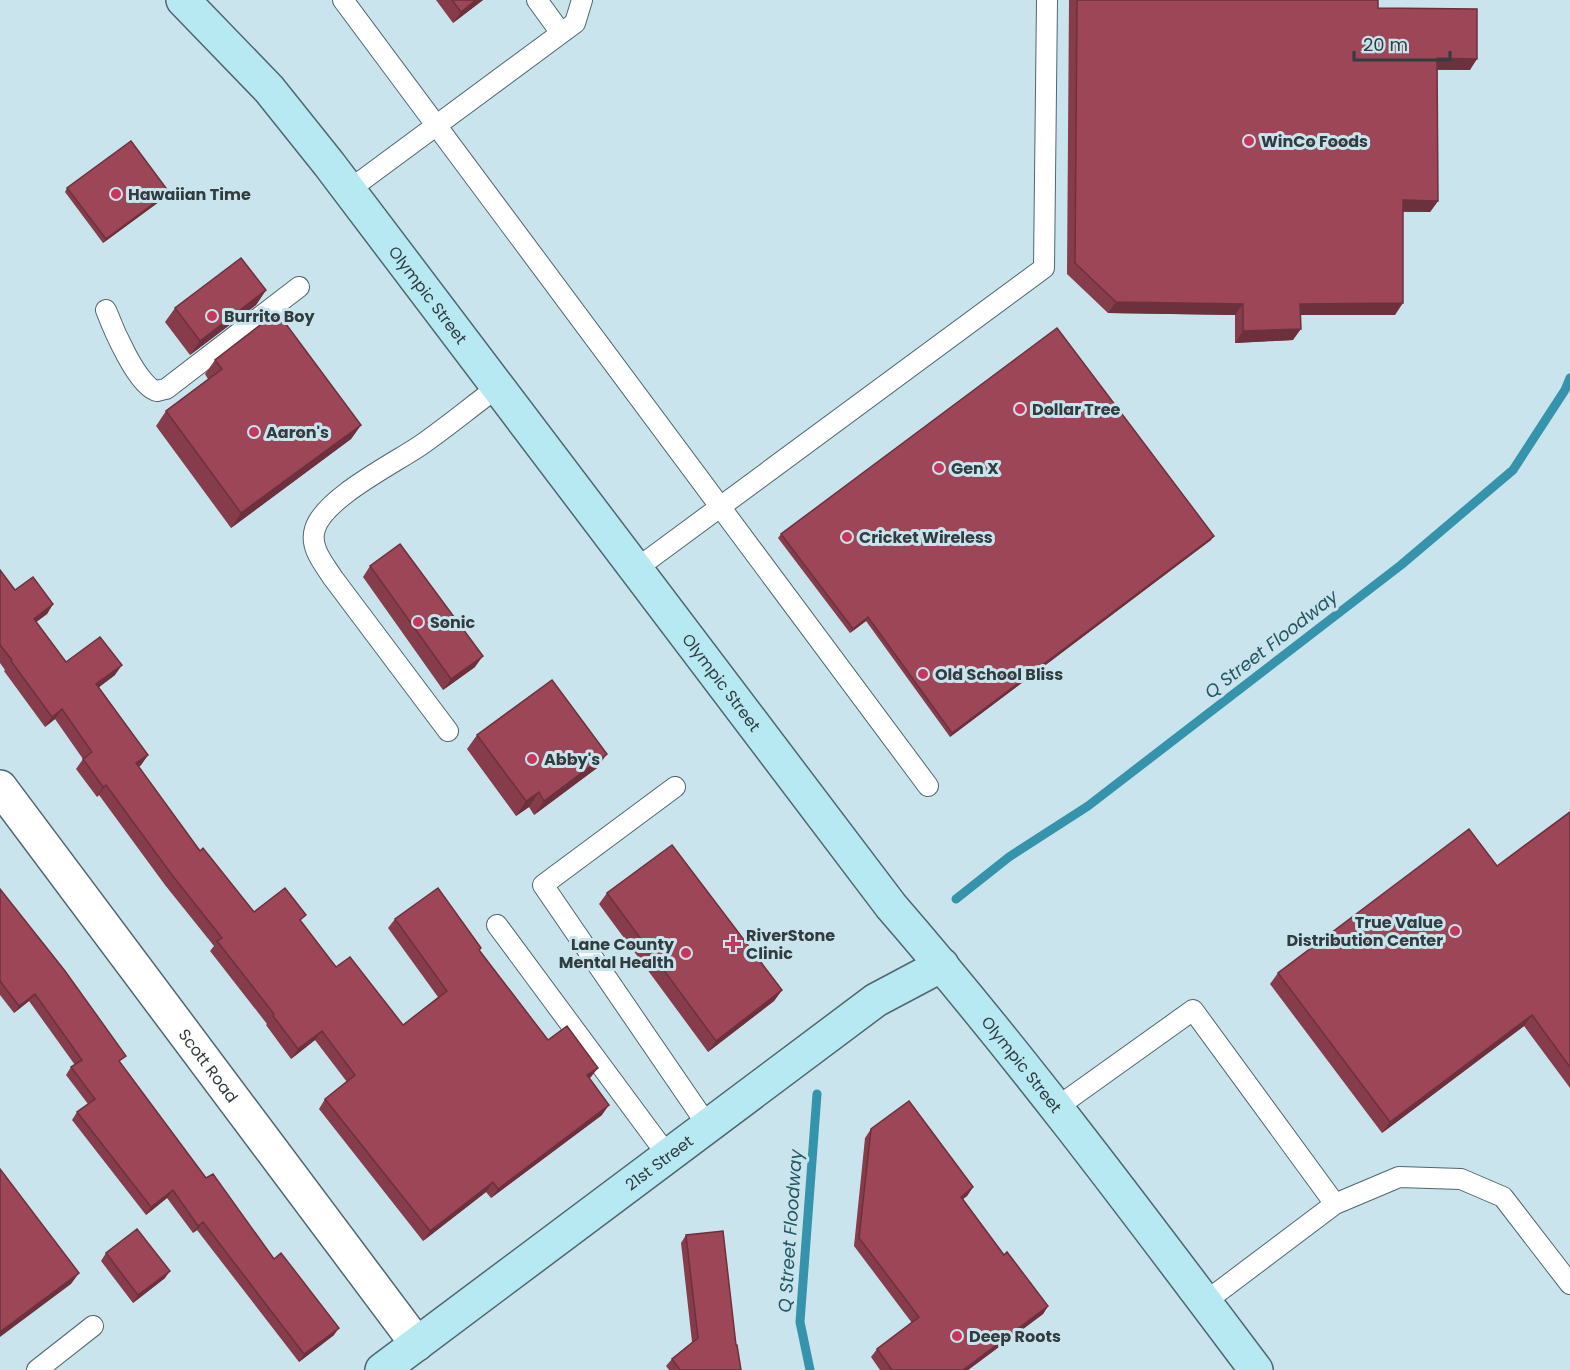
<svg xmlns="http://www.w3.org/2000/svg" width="1570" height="1370" font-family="Poppins,sans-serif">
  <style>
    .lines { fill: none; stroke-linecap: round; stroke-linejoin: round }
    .stream { stroke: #3594ab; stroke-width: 9 }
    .lane-casing { stroke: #4f676e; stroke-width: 22 }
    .street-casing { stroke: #4f676e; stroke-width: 36 }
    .secondary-casing { stroke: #4f676e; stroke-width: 36 }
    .lane { stroke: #fff; stroke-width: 20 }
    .street { stroke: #fff; stroke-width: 33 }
    .secondary { stroke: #b6e9f2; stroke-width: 33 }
    .wall { fill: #863c4b }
    .shaded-wall { fill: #6d313d }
    .building { fill: #9c4657; stroke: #6d313d; stroke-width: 1.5 }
    .poi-dot { fill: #c6375c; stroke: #c9e4ec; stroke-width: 2 }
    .labels { text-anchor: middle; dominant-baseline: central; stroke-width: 6; stroke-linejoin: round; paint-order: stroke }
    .poi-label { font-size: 16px; font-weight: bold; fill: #313c3f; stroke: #c9e4ec; text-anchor: start }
    .street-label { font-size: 16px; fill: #313c3f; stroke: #c9e4ec }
    .water-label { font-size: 18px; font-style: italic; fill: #235763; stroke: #c9e4ec }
  </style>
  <rect width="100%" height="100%" fill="#c9e4ec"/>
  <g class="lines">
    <path class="stream" d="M956 899 1009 857 1088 806 1401 565 1513 470 1565 390 1570 378
      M810 1370 800 1322 817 1094"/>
    <defs>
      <path id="lane" d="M343 0 928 786
        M537 0 561 33
        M349 190 575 23 582 0
        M106 310C112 326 138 388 157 391 157 391 165 389 166 389L299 287
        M636 569 1044 268 1047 0
        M448 731 333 578C324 564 309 547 315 529 324 498 395 463 421 445 447 427 472 406 498 387
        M675 787 543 885 708 1126
        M497 925 668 1156
        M1056 1108 1193 1010 1335 1204 1205 1302
        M1335 1204 1399 1177 1461 1179 1503 1197 1570 1284
        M37 1370 93 1326"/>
      <g id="street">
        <path id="s1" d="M0 787 417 1344"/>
      </g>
      <g id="secondary">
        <path id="s2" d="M183 0 269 89 329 164 891 906C1020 1055 1138 1213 1256 1370"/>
        <path id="s3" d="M382 1370 876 1000 942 965"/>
      </g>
    </defs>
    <use href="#lane" class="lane-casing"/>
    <use href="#street" class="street-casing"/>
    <use href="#secondary" class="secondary-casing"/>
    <use href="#lane" class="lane"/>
    <use href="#street" class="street"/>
    <use href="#secondary" class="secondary"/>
  </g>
  <path class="wall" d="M436 0H483L453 23Z
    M1069 0H1378V8L1470 70H1437L1438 201 1430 212H1403L1395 315H1301L1293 340 1235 343V315L1108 313 1067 274Z
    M67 188 167 196 103 243 65 192Z
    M266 290 256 305 190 355 165 322 175 308Z
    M215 360 361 425 351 439 231 528 156 426 166 411 208 379 205 374Z
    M781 534 1211 540 950 737 866 621 850 633 778 538Z
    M370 566 475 667 443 690 363 577Z
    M0 570 15 590 53 604 47 614 36 622 66 662 115 675 99 687 148 755 141 765 139 767 200 851 254 912 301 922 336 967 403 1025 438 997 388 928 395 919 481 948 479 951 548 1040 591 1077 589 1078 602 1115 491 1198 486 1192 423 1241 319 1109 325 1099 347 1082 315 1040 291 1059 266 1025 267 1024 210 951 214 946 165 885 99 795 97 797 76 769 83 759 55 719 45 727 4 671 5 670 0 663Z
    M477 735 597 768 534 815 529 807 516 816 467 749Z
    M1570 812V1088L1524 1026 1382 1133 1270 984 1278 973 1497 866Z
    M0 889 121 1063 206 1178 274 1259 334 1335 299 1362 197 1230 193 1233 167 1198 146 1215 72 1120 77 1112 88 1104 66 1075 71 1067 75 1065 29 1001 14 1013 0 995Z
    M607 893 782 990 774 1001 708 1052 599 904Z
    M871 1129 973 1187 967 1196 963 1199 1004 1255 1048 1306 1043 1314 968 1370H880L871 1357 877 1349 912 1323 854 1246 865 1138Z
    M686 1235 736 1345 741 1370H669L666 1366 672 1359 692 1342 681 1243Z
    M106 1253 165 1278 133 1303 101 1261Z"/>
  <path class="shaded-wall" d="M476 0H483L453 23 461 12Z
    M1437 58 1477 59 1470 70 1430 69Z
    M169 192 167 196 103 243 106 239Z
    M1403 200 1438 201 1430 212 1395 211Z
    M266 290 256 305 190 355 200 341Z
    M1116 302 1243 304 1235 315 1108 313Z
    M1403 303 1395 315H1292L1300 304Z
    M1301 329 1293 340 1235 343 1243 331Z
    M361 425 351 439 231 528 241 513Z
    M1214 536 1211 540 950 737 952 733Z
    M53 604 47 614 27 629 34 619Z
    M868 617 866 621 850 633 853 629Z
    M483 656 475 667 443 690 451 679Z
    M122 665 115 675 90 694 96 684Z
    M62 709 55 719 45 727 52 717Z
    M607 754 597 768 534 815 544 801Z
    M148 755 141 765 129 773 136 763Z
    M106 785 99 795 97 797 103 787Z
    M539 792 529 807 516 816 526 801Z
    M782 990 774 1001 708 1052 716 1041Z
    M35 994 29 1001 14 1013 19 1006Z
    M1532 1015 1524 1026 1382 1133 1390 1122Z
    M322 1031 315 1040 291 1059 298 1049Z
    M598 1068 591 1077 580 1085 587 1075Z
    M609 1105 602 1115 491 1198 498 1189Z
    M493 1182 486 1192 423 1241 430 1231Z
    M973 1187 967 1196 955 1205 961 1197Z
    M173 1190 167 1198 146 1215 151 1207Z
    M203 1222 197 1230 193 1233 198 1226Z
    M170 1271 165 1278 133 1303 138 1295Z
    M79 1273 71 1284 0 1337V1332Z
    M1048 1306 1043 1314 968 1370H963Z
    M339 1328 334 1335 299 1362 304 1354Z"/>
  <path class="building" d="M452 0H476L461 12Z
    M1077 0H1378V8L1477 9V59L1437 58 1438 201 1403 200V303L1300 304 1301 329 1243 331V304L1116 302 1075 263Z
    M131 141 169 192 106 239 67 188Z
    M241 258 266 290 200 341 175 308Z
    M277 312 361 425 241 513 166 411 222 369 215 360Z
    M1057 328 1214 536 952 733 868 617 853 629 781 534Z
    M400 544 483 656 451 679 370 566Z
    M0 570 15 590 33 577 53 604 34 619 66 662 100 637 122 665 96 684 148 755 136 763 200 851 203 848 254 912 285 888 306 915 300 920 336 967 350 957 403 1025 447 991 395 919 438 888 481 948 479 950 548 1040 567 1026 598 1068 587 1075 609 1105 498 1189 493 1182 430 1231 325 1099 355 1075 322 1031 298 1049 273 1016 274 1014 217 941 222 938 172 875 106 785 103 787 83 759 92 752 62 709 52 717 11 661 12 660 0 645Z
    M552 680 607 754 544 801 539 792 526 801 477 735Z
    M1570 812V1067L1532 1015 1390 1122 1278 973 1469 829 1497 866Z
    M672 845 782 990 716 1041 607 893Z
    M0 889 65 971 126 1056 119 1061 206 1178 213 1174 274 1259 281 1253 339 1328 304 1354 203 1222 198 1226 173 1190 151 1207 77 1112 95 1099 71 1067 82 1060 35 994 19 1006 0 981Z
    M909 1101 973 1187 961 1197 1004 1255 1007 1252 1048 1306 963 1370H892L877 1349 919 1317 859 1238 871 1129Z
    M0 1169 79 1273 0 1332Z
    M137 1229 170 1271 138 1295 106 1253Z
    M723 1231 736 1345H737L741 1370H680L672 1359 698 1338 686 1235Z"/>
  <g class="poi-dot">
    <circle cx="1249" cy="141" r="6"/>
    <circle cx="116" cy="194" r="6"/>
    <circle cx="212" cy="316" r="6"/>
    <circle cx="1020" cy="409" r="6"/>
    <circle cx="254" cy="432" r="6"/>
    <circle cx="939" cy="468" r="6"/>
    <circle cx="847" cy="537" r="6"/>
    <circle cx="418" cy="622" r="6"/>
    <circle cx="923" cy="674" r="6"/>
    <circle cx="532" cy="759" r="6"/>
    <circle cx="1455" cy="931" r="6"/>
    <path d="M730 935h6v6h6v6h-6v6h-6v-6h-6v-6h6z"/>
    <circle cx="686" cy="953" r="6"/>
    <circle cx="957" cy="1336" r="6"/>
  </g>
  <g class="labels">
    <g class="poi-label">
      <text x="1261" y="141">WinCo Foods</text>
      <text x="128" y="194">Hawaiian Time</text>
      <text x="224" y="316">Burrito Boy</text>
      <text x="1032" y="409">Dollar Tree</text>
      <text x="266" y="432">Aaron's</text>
      <text x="951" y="468">Gen X</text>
      <text x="859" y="537">Cricket Wireless</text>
      <text x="430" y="622">Sonic</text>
      <text x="935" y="674">Old School Bliss</text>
      <text x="544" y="759">Abby's</text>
      <text x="1443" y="922" text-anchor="end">True Value<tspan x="1443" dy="18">Distribution Center</tspan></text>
      <text x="746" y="935">RiverStone<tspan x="746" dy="18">Clinic</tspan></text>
      <text x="674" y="944" text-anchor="end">Lane County<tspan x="674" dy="18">Mental Health</tspan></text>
      <text x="969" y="1336">Deep Roots</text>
    </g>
    <g class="street-label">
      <text stroke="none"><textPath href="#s2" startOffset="384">Olympic Street</textPath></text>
      <text stroke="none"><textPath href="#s2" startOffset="870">Olympic Street</textPath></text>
      <text stroke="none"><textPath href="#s1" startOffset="348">Scott Road</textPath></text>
      <text stroke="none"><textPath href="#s2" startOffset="1356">Olympic Street</textPath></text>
      <text stroke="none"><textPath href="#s3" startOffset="346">21st Street</textPath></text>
    </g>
    <g class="water-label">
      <text transform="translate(1271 644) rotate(-38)">Q Street Floodway</text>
      <text transform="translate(790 1231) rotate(-86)">Q Street Floodway</text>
    </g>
  </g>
  <path d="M1354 51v9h96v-9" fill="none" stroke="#313c3f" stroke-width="3"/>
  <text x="1363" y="51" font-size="18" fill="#313c3f" stroke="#c9e4ec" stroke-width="4.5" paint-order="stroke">20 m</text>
</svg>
